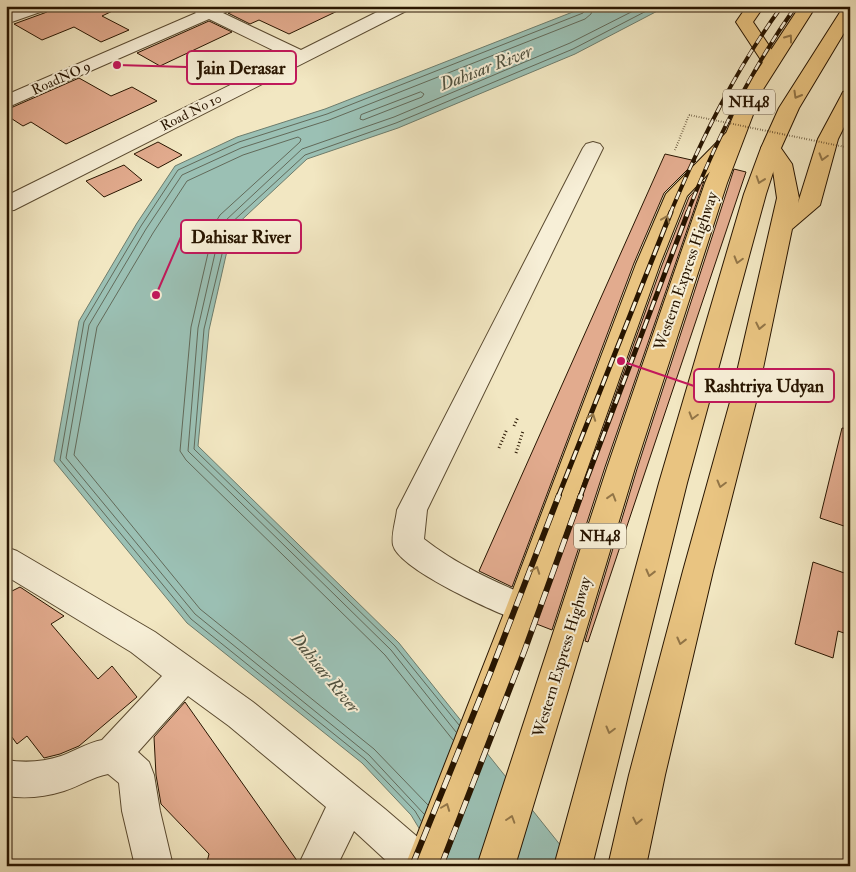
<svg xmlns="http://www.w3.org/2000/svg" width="856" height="872" font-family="'IM FELL Double Pica',serif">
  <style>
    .water { fill: #9bc0b4; stroke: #6d7c6c }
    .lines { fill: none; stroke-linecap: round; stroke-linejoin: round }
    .shore { stroke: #626a5a; stroke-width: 1 }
    .building { fill: #e2ab8e; stroke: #281500 }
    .minor-casing { stroke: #5a4a30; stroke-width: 2 }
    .major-casing { stroke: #281500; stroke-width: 2 }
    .highway-casing { stroke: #281500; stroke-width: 2 }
    .path-far1 { stroke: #281500; stroke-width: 2; stroke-dasharray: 0.5 2; stroke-linecap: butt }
    .path { stroke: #281500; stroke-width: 3; stroke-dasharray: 1 2.5; stroke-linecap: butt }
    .minor { fill: #f7efd7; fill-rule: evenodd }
    .major { fill: #e9c481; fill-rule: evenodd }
    .highway { fill: #e9c481; fill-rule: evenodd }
    .rail-far2-casing { stroke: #281500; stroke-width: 4 }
    .rail-far1-casing { stroke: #281500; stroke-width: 5 }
    .rail-casing { stroke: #281500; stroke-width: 6 }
    .rail-far2 { stroke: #f7efd7; stroke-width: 2.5; stroke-dasharray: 8; stroke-linecap: butt }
    .rail-far1 { stroke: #f7efd7; stroke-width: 3; stroke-dasharray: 10; stroke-linecap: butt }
    .rail { stroke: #f7efd7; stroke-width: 4.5; stroke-dasharray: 14; stroke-linecap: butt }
    .path-bridge { stroke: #281500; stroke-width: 2; stroke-dasharray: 0.5 2; stroke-linecap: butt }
    .oneway { stroke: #927547 }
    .labels { text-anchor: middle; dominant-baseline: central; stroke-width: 4; stroke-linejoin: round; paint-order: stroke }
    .far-street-label { font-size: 14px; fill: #281500; stroke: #f7efd7 }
    .shield { fill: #f7efd7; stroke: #665640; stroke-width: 1 }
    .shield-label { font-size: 15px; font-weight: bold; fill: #281500 }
    .street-label { font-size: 16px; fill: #281500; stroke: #f7efd7 }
    .water-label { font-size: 18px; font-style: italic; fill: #50513f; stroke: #f7efd7 }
    .leader { fill: none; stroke: #c2185b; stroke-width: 2 }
    .callout-dot { fill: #c2185b; stroke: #f7efd7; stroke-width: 2 }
    .callout { fill: #f7efd7; stroke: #c2185b; stroke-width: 2 }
    .callout-label { font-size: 18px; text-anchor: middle; font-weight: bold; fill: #281500 }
  </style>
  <rect width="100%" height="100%" fill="#f2e7c2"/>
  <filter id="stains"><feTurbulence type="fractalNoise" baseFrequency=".004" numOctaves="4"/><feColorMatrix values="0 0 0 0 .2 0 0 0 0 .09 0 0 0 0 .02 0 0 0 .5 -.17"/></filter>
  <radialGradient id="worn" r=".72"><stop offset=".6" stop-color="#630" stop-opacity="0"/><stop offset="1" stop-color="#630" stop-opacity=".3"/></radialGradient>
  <path class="water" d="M588 6H667L575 54 398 128 307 159 232 229 209 330 198 446 399 643 577 866H442L411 815 362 763 187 623 54 461 79 321 137 223 175 166 237 137 325 109Z"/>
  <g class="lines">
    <path class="shore" d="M421 92 424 94 422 97 363 120 360 119 361 115Z
      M459 725 395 646 194 449 204 329 229 225 305 155 396 123 573 49 656 6
      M456 732 391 650 188 451 198 328 221 227 225 221 302 149 394 117 570 43 643 6
      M428 805 374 749 200 609 74 455 97 327 153 233 187 181 243 155 298 137 301 139 300 142 220 215 215 223 191 327 180 451 186 460 385 655 453 740
      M424 814 369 755 195 614 66 458 89 325 146 229 182 175 241 148 329 120 585 19 591 14 593 6
      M421 821 415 811 365 759 191 619 60 460 84 322 141 226 178 170 239 142 327 114 583 13 587 6"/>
  </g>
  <path class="building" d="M50 6H123L102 16 129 30 101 42 74 27 42 40 14 24 47 12Z
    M236 6H289L285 8 291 11 301 6H348L289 34 259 20 250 24 228 13 234 11Z
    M209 21 232 32 160 66 137 53Z
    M79 78 111 96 132 87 157 101 66 144 31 122 23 126 6 115V110Z
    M158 142 182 155 158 168 134 154Z
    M665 154 696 161 664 193 634 263 512 587 479 571Z
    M124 165 142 180 104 197 86 181Z
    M734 169 746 172 588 642 585 641 637 469Z
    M704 181 605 467 552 630 534 623 662 265 689 197Z
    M842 428 850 429V528L820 518Z
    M813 562 850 575V635L838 631 833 658 795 644Z
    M20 587 64 616 51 624 98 679 112 666 137 697 79 746 60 754 44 758 27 736 17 744 6 729V594Z
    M185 702 298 862 296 866H206L209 854 161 804 156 775 154 737Z"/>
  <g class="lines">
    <defs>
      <path id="minor" d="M24 6H48L46 10 6 24V13Z
        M192 6H234L232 10 223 13 301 50 389 6H410L408 10 14 210 6 211V196L287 57 209 19 6 108V95L196 13 191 8Z
        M593 142 600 144 603 148 427 510 424 539C457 565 495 582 533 598L538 608 533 618 522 622C497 613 399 570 393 545 391 535 396 520 397 510L583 148 586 144Z
        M6 547 17 551 155 632 253 702 385 809 435 852 440 866H392L354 831 337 866H298L326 807 229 726 188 696 138 752 149 762 154 775 160 811 173 866H135L122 811 119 783 108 774C92 777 80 786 64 791 45 797 26 799 6 796V760C25 763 43 762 61 756 75 751 87 743 102 740L162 676 131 652 6 576Z"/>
      <path id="major" d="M747 6H764L753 22 780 62 777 66 771 67 765 66 736 22Z
        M850 90V115L838 139 820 205 792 229 756 402 713 571 665 775 646 866H608L629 775 683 571 730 402 777 198 772 164 761 148 764 144 771 142 778 144 792 164 799 198 798 203 818 139 841 96 843 92Z
        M733 131 740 133 743 137 687 196 660 264 538 608 443 866H405L506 608 636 264 666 194 726 133Z"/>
      <path id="highway" d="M800 6H816L762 91 727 183 635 468 515 866H477L607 468 705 183 744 91Z
        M844 6H850V23L799 108 781 148 766 194 687 483 592 866H554L659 483 744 194 761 148 779 108Z"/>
    </defs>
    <use href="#minor" class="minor-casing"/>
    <use href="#major" class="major-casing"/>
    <use href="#highway" class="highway-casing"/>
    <path class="path-far1" d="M675 150 689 115"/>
    <path class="path" d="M514 426 518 417
      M499 448 507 429
      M516 453 523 431"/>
    <use href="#minor" class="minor"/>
    <use href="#major" class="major"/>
    <use href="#highway" class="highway"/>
    <defs>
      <path id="rail-far2" d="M670 214C701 140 735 70 782 6
        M687 214C716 140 750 71 796 6"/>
      <path id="rail-far1" d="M558 497 671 212
        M580 497 688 212"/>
      <path id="rail" d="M412 866 491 671 559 495
        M441 866 524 652 581 495"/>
    </defs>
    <use href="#rail-far2" class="rail-far2-casing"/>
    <use href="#rail-far1" class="rail-far1-casing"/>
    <use href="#rail" class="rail-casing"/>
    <use href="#rail-far2" class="rail-far2"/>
    <use href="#rail-far1" class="rail-far1"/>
    <use href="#rail" class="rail"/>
    <path class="path-bridge" d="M689 115 850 148"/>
  </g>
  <defs><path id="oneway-chevron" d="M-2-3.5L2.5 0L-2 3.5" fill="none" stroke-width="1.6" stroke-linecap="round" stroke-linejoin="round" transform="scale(1.25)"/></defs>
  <g class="oneway">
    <use href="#oneway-chevron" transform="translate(789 38) rotate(-54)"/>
    <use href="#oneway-chevron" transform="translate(797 95) rotate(120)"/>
    <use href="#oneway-chevron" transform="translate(823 157) rotate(106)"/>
    <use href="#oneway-chevron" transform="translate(760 180) rotate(109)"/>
    <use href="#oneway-chevron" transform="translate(666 219) rotate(-68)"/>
    <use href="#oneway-chevron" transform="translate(738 260) rotate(106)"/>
    <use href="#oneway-chevron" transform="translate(760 326) rotate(102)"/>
    <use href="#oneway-chevron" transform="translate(693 416) rotate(106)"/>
    <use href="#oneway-chevron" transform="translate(592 417) rotate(-70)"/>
    <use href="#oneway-chevron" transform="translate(721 484) rotate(105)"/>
    <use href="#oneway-chevron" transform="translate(612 497) rotate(-73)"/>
    <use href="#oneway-chevron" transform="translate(536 570) rotate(-70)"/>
    <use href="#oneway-chevron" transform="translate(650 573) rotate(104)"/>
    <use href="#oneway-chevron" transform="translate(681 641) rotate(104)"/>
    <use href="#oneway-chevron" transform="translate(610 730) rotate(105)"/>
    <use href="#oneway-chevron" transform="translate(446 807) rotate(-69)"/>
    <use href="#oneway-chevron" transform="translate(511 819) rotate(-72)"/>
    <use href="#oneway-chevron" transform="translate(637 821) rotate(102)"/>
  </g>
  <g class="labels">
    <g class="far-street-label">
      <text transform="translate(61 78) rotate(-24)">RoadNO 9</text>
      <text transform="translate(191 112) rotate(-27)">Road No 10</text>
    </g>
    <g class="shield">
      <rect x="723" y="89.5" width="52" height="25" rx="4"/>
      <rect x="574" y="523.5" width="52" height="25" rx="4"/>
    </g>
    <g class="shield-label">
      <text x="749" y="102">NH48</text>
      <text x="600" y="536">NH48</text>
    </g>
    <g class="street-label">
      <text transform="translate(686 271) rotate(-71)">Western Express Highway</text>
      <text transform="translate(562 657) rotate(-73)">Western Express Highway</text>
    </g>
    <g class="water-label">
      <text transform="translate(486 68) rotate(-21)">Dahisar River</text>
      <text transform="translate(325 673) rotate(51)">Dahisar River</text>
    </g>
  </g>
  <path class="leader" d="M117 65L187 67M156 295L181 237M621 361L694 386"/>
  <g class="callout-dot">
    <circle cx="117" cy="65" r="5"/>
    <circle cx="156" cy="295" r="5"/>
    <circle cx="621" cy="361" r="5"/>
  </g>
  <g class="callout">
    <rect x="187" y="51" width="109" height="33" rx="5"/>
    <rect x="181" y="220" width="120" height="33" rx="5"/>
    <rect x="694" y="369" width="140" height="33" rx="5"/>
  </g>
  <g class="callout-label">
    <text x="241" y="74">Jain Derasar</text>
    <text x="241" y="243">Dahisar River</text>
    <text x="764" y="392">Rashtriya Udyan</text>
  </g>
  <rect width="856" height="872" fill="none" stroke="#f2e7c2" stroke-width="25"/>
  <rect x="8" y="8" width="841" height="857" fill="none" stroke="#281500" stroke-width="2.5"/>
  <rect x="12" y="12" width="831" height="847" fill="none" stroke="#281500"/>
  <rect width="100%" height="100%" filter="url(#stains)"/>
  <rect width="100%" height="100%" fill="url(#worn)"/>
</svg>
